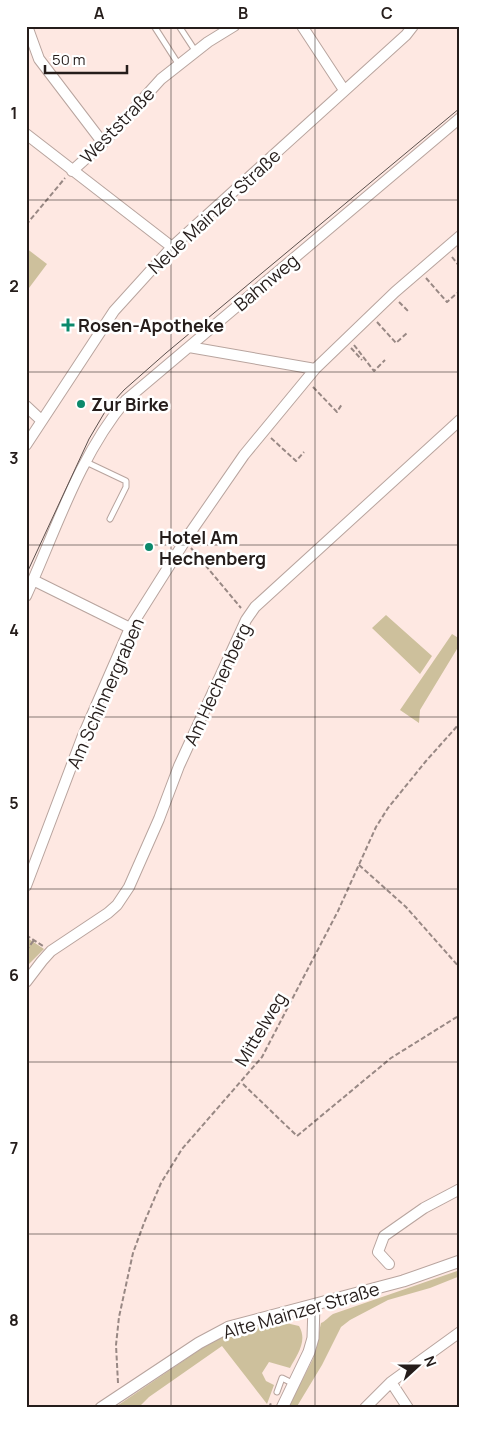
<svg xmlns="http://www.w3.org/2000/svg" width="486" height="1434" font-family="Manrope,sans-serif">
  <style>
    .green { fill: #cdc09c }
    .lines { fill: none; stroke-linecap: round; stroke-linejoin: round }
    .service-casing { stroke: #b8a49e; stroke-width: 7 }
    .minor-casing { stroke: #b8a49e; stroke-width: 12 }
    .tertiary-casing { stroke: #b8a49e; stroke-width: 13 }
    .path { stroke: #988884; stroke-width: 2; stroke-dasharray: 5 2.5; stroke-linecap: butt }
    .service { stroke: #fff; stroke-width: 5 }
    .minor { stroke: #fff; stroke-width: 10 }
    .tertiary { stroke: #fff; stroke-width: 11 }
    .tram { stroke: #5c514e; stroke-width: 1 }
    .grid { fill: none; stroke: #251d1b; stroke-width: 1; stroke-opacity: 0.55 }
    .poi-dot { fill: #0c896b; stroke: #fff; stroke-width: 2 }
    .labels { text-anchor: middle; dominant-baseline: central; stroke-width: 5; stroke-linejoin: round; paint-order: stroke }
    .street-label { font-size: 18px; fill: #251d1b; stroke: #fff }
    .poi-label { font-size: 18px; font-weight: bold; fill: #251d1b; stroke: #fff; text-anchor: start }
    .neatline { fill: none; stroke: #251d1b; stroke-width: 2 }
    .grid-label { font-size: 16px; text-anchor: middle; font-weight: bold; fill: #251d1b }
  </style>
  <rect width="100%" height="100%" fill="#fee8e2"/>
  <path class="green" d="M26 248 47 264 26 292Z
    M386 615 432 656 420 674 372 628Z
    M452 634 460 639V644L420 710 419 723 400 710Z
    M26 937 44 949 26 967Z
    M460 1270V1276L430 1288 388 1300 350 1320 341 1327 322 1365 296 1408H288L313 1359 321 1323C326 1321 328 1317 333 1314Z
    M284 1321 286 1323 299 1326C308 1341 297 1355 290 1368L269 1362 262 1373 266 1381 274 1385 267 1404 222 1346 149 1397 138 1408H114L217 1338 251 1327Z"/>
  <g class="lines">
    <defs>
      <path id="service" d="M154 26 179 65
        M179 26 196 52
        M86 462 126 481V487L110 519
        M277 1392 282 1378 294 1384"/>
      <path id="minor" d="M27 26 39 59 103 143
        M302 26 344 90
        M26 134 172 247
        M72 171 103 143 161 79 208 42 234 26
        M189 347 315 369
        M26 406 41 420
        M26 445 114 311 172 247 406 35 413 26
        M33 580 130 628
        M26 596C56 530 79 456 126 400L460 118
        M26 886 82 738 130 628 188 536 244 455 315 369 395 292 460 236
        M26 982 42 961 51 951 108 913 117 905 129 887 159 819 179 766 246 620 255 607 460 420
        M389 1264 378 1252 384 1236 424 1208 460 1189
        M365 1408 391 1382
        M408 1408 391 1382 460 1332"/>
      <path id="tertiary" d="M101 1408 199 1343 229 1327 403 1281 460 1261
        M282 1408 309 1352 313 1338 314 1305"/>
    </defs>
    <use href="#service" class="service-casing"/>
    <use href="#minor" class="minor-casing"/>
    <use href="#tertiary" class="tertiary-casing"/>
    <path class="path" d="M26 225 65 178
      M452 257 460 267
      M426 278 447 302 457 293
      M399 302 408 311
      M377 322 396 343 407 333
      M354 345 374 371 385 360
      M351 348 362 360
      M313 387 337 412 342 404
      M271 438 296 461 304 452
      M191 548 241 608
      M359 865 406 907 460 968
      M26 935 43 946
      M26 951 34 940
      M243 1084 297 1136 391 1058 460 1015
      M118 1383 116 1345 119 1317 133 1253 144 1223 161 1183 182 1149 262 1057 338 911 376 827 388 808 426 761 460 723
      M269 1408 271 1403"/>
    <use href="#service" class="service"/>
    <use href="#minor" class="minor"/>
    <use href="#tertiary" class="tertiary"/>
    <path class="tram" d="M26 575 89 439 106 410 124 390 166 353 460 108"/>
  </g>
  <path class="grid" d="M171 26V1408M315 26V1408M26 200H460M26 372H460M26 545H460M26 717H460M26 889H460M26 1062H460M26 1234H460"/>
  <g class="poi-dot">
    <path d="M65.5 317.5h5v5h5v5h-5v5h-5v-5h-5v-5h5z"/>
    <circle cx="81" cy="404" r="5"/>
    <circle cx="149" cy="547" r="5"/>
  </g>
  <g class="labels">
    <g class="street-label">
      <text transform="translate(117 125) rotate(-46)">Weststraße</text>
      <text transform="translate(214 211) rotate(-43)">Neue Mainzer Straße</text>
      <text transform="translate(266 282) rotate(-40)">Bahnweg</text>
      <text transform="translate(217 684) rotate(-65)">Am Hechenberg</text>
      <text transform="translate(105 693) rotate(-66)">Am Schinnergraben</text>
      <text transform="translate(260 1029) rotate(-59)">Mittelweg</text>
      <text transform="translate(301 1310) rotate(-16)">Alte Mainzer Straße</text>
    </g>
    <g class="poi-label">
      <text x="78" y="325">Rosen-Apotheke</text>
      <text x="91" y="404">Zur Birke</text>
      <text x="159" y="537">Hotel Am<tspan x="159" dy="21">Hechenberg</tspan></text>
    </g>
  </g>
  <rect width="486" height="1434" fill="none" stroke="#ffffff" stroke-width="55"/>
  <g transform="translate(418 1366) rotate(69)" stroke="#ffffff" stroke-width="4" paint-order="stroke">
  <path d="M0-4L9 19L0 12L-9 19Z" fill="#251d1b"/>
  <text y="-8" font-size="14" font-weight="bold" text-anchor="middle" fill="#251d1b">N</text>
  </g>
  <path d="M45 65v8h82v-8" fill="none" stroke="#251d1b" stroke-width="2.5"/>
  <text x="52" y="65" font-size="15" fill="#251d1b" stroke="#ffffff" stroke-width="4" paint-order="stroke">50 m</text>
  <rect x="28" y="28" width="430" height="1378" class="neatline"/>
  <g class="grid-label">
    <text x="99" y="19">A</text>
    <text x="243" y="19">B</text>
    <text x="387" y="19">C</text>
    <text x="14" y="119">1</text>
    <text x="14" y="292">2</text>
    <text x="14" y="464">3</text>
    <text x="14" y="636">4</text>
    <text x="14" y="809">5</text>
    <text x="14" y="981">6</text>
    <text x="14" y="1154">7</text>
    <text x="14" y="1326">8</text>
  </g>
</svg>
